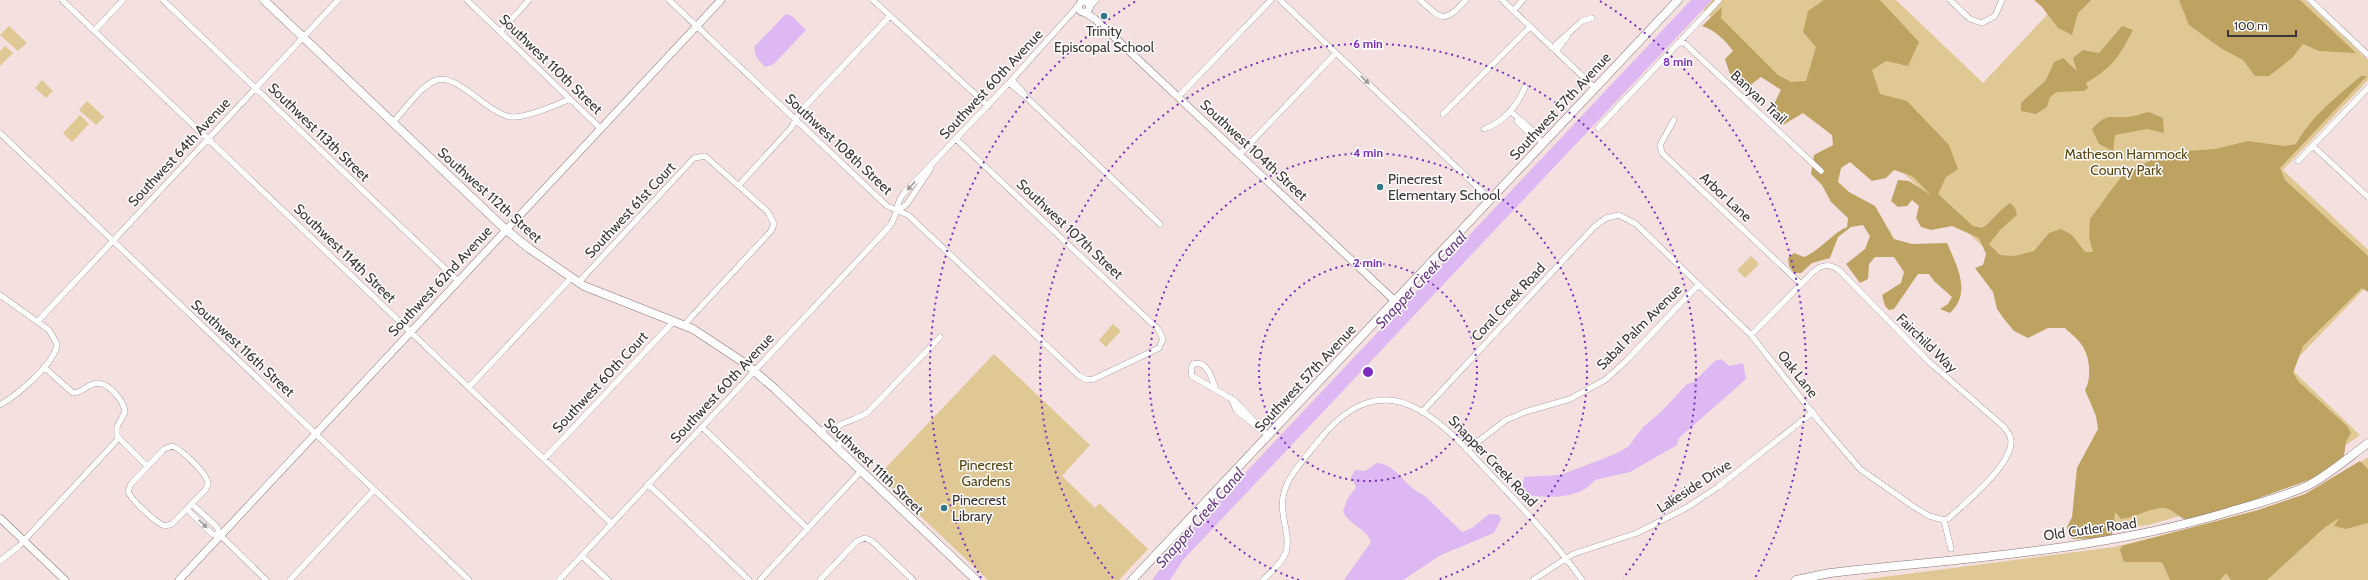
<svg xmlns="http://www.w3.org/2000/svg" width="2368" height="580" font-family="Cabin,sans-serif">
  <style>
    .green { fill: #dfc894 }
    .forest { fill: #bea261 }
    .water { fill: #ddb8f3 }
    .lines { fill: none; stroke-linecap: round; stroke-linejoin: round }
    .minor-casing { stroke: #867574; stroke-width: 6 }
    .tertiary-casing { stroke: #867574; stroke-width: 8 }
    .secondary-casing { stroke: #867574; stroke-width: 9 }
    .minor { stroke: #fff; stroke-width: 5.5 }
    .tertiary { stroke: #fff; stroke-width: 7 }
    .secondary { stroke: #fff; stroke-width: 8 }
    .oneway { fill: #9d9a9a }
    .ring { fill: none; stroke: #7b2cbf; stroke-width: 2; stroke-dasharray: 2 4 }
    .poi-dot { fill: #327785; stroke: #fff; stroke-width: 1.5 }
    .labels { text-anchor: middle; dominant-baseline: central; stroke-width: 3; stroke-linejoin: round; paint-order: stroke }
    .poi-label { font-size: 14px; fill: #3b3434; stroke: #fff; text-anchor: start }
    .street-label { font-size: 14px; fill: #3b3434; stroke: #fff }
    .park-label { font-size: 14px; fill: #5a4612; stroke: #fff }
    .water-label { font-size: 15px; font-style: italic; fill: #6b3c83; stroke: #fff }
    .centre { fill: #7b2cbf; stroke: #fff; stroke-width: 2 }
    .ring-label { font-size: 12px; text-anchor: middle; font-weight: bold; fill: #7b2cbf; stroke: #fff; stroke-width: 3; stroke-linejoin: round; paint-order: stroke }
  </style>
  <rect width="100%" height="100%" fill="#f4e0df"/>
  <path class="green" d="M1712 0H1896L1983 83 2061 0H2305L2368 60V80L2283 170 2368 250V285L2289 367 2360 435 2323 461 2216 505 2149 525 2074 533 2137 389 1871 143 1830 131 1703 10Z
    M9 26 27 43 18 51 0 35Z
    M5 46 13 53 0 66V51Z
    M42 80 53 91 46 98 35 88Z
    M87 101 104 117 96 125 79 110Z
    M80 115 89 124 72 142 63 133Z
    M1751 256 1759 264 1745 278 1737 270Z
    M1113 324 1121 331 1106 347 1099 340Z
    M994 354 1090 445 1062 476 1095 508 1099 503 1148 549 1119 580H988L878 476Z
    M2368 457V580H1860L2114 547 2284 505 2316 492Z"/>
  <path class="forest" d="M1824 0H1880L1919 42 1908 66 1886 61 1872 70 1880 94 1907 101 1949 145 1958 169 1946 177 1938 194 1973 226 1982 228C1993 221 1999 210 2010 203L2015 208 2017 215 2001 229 1989 244 2000 255 2015 256 2034 251 2049 233 2061 229 2072 235 2085 252H2093L2089 237 2090 219 2121 177 2153 159 2173 152 2215 149 2248 141 2284 146 2296 144C2313 114 2336 98 2361 76H2367L2280 168 2285 180 2368 256V292L2362 288 2303 346 2293 373 2299 382 2347 426 2351 433 2346 441 2344 456 2314 478 2245 503 2188 520C2178 518 2174 509 2164 508 2151 507 2135 518 2121 519L2115 512 2112 535 2108 538 2072 539 2068 534 2067 527 2072 517 2077 468 2098 429 2096 416 2085 390C2092 379 2090 355 2081 344 2077 338 2070 333 2065 328H2048L2028 338 2014 331 2004 319 1997 309 1993 292 1975 268 1983 265 1986 254 1979 238 1952 226 1931 230 1921 227 1916 218 1919 206 1912 200 1907 206 1898 207 1891 201 1898 180 1909 181 1931 195 1912 176 1894 170 1886 178 1872 181 1850 162 1841 168 1838 182 1849 192 1875 206 1894 239 1912 244 1947 243C1957 266 1972 293 1950 313L1940 309 1948 304 1952 297 1934 281 1929 274H1918L1894 309 1889 310 1885 306 1882 295 1901 283 1904 272 1894 257H1875L1869 264 1868 279 1860 283 1846 264 1865 249 1870 236 1863 225 1851 227 1838 237 1830 258 1812 263 1801 273H1794L1789 266 1788 258 1794 253 1804 257C1821 250 1831 234 1847 227L1848 218 1831 202 1822 185 1811 174 1814 155 1833 145 1832 135 1803 113 1783 125C1770 109 1772 107 1781 90L1761 77 1745 89 1730 74 1725 59 1733 51C1725 40 1715 30 1702 26L1722 7 1721 18 1778 75 1791 82 1806 81 1816 47 1803 32 1808 11Z
    M2034 0H2091L2078 13 2072 35 2058 28 2042 7Z
    M2179 0H2300L2356 53 2319 51 2303 44 2292 58 2269 76H2255L2243 60 2222 49 2189 25Z
    M2122 26 2133 30C2119 57 2113 67 2086 83L2088 88 2084 91 2057 92 2050 97 2047 107 2036 114 2021 111V103L2046 80 2054 62 2063 58 2077 71 2073 58 2083 50 2099 53Z
    M2149 112 2163 118 2164 133 2147 129 2115 135 2113 151 2099 144 2092 129C2107 113 2108 118 2127 117 2134 117 2142 113 2149 112Z
    M2360 461 2368 469V523L2346 529 2334 526 2339 518 2324 528 2267 580H2231L2226 573 2220 580H2170L2163 564 2160 562H2124L2120 550 2122 546 2258 510 2305 494Z"/>
  <path class="water" d="M1691 0H1712L1183 560 1170 580H1152L1180 542Z
    M786 14 792 16 806 30 774 64 765 67C759 60 753 56 755 46Z
    M1721 359 1729 366 1743 363 1746 379 1679 438 1677 445 1630 472 1595 480C1578 501 1545 498 1521 494L1524 477 1560 475 1613 455 1628 447 1643 427 1661 412 1687 384 1692 383 1715 361Z
    M1377 463C1398 465 1405 488 1424 495L1462 532 1472 528 1489 514 1499 515 1501 519 1494 533 1441 555 1403 580H1344L1371 542C1367 528 1348 525 1343 511L1347 500 1356 487 1351 477 1355 470 1365 471Z"/>
  <g class="lines">
    <defs>
      <path id="minor" d="M62 0 612 524
        M163 0 458 281
        M467 0 600 128
        M669 0 887 206 908 215 1078 375 1087 380 1094 379 1159 348 1163 339 1158 329 956 139
        M873 0 988 106
        M1280 0 1491 200
        M1420 0C1443 21 1444 23 1466 0
        M1502 0 1595 88
        M1950 0 1970 19 1982 23 1995 16 2002 0
        M2310 0 2368 55
        M1086 3 1092 0
        M1090 7 1096 0
        M1513 11 1523 0
        M94 31 123 0
        M500 32 529 0
        M1681 40 1821 171
        M1552 48 1582 21 1592 18
        M1556 51 1567 37
        M1012 80 1024 93
        M1009 83 1025 96 1160 224
        M1178 97 1271 0
        M1510 111 1530 128 1543 144
        M1443 114 1530 27
        M1518 119 1517 121 1527 131 1531 132
        M1674 120 1660 145 1662 153 1801 284
        M393 122C404 111 422 84 437 80 457 73 489 115 512 117 525 118 557 105 570 99
        M1598 128 1719 0
        M1484 129C1503 123 1518 105 1525 87
        M0 133 469 580
        M2313 146 2368 197
        M1240 154 1336 53
        M2298 161 2368 88
        M739 185 791 128 799 113 890 16
        M897 211 907 204 931 168
        M578 283 694 158 705 156 768 212 774 224 771 231 684 325
        M0 295 49 330 57 344C55 364 17 395 0 405
        M38 321 338 0
        M1751 335 1813 272C1822 264 1830 263 1840 271L1928 361 2004 427C2007 431 2011 435 2011 441 2012 465 1966 502 1949 518L1944 520
        M44 367 73 393C82 393 88 384 97 383 109 383 124 401 125 412L117 427V436L147 466
        M469 387 571 278
        M1216 389C1211 379 1209 360 1193 364L1191 368 1192 376 1235 401 1268 436
        M1231 398 1236 410 1262 431
        M1422 412 1594 227 1606 218 1619 215 1636 224 1751 335 1819 421 1860 469 1914 507 1929 516 1944 520
        M702 427 808 529
        M836 428C845 420 858 420 868 412L940 337
        M820 432 827 427 838 430 842 439 837 448
        M172 446C181 449 208 474 208 484L206 489 172 524 165 526C156 523 131 500 128 491L131 484 164 449Z
        M1467 450 1506 420 1525 412 1570 399 1605 380 1626 361 1699 284
        M544 459 674 321
        M648 484 749 580
        M192 504 217 527 220 535 266 580
        M187 509 212 534 220 535
        M1944 520 1951 549
        M582 556 608 580
        M0 561 19 546 119 438
        M290 580 374 490
        M559 580 889 227C899 214 894 205 904 193L1009 83 1077 7
        M760 580 861 471
        M820 580 857 541 865 538 872 541 913 580
        M1263 580C1271 572 1282 563 1286 552 1292 529 1273 509 1289 480 1297 466 1310 452 1320 439 1387 357 1441 421 1493 477 1524 510 1556 543 1582 580
        M1533 580 1573 554 1637 533 1686 508 1718 487 1813 412"/>
      <path id="tertiary" d="M1078.5 7a5.5 5.5 0 1 1 11 0a5.5 5.5 0 1 1-11 0Z
        M1084 12 1095 19 1395 301
        M0 518 65 580
        M179 580 721 0"/>
      <path id="secondary" d="M264 0 506 230 530 249 584 286 693 329 746 364 774 388 976 580
        M1132 580 1678 0
        M1796 580 1830 573C1963 558 2099 551 2228 512 2255 504 2284 497 2309 485 2330 474 2349 457 2368 443"/>
    </defs>
    <use href="#minor" class="minor-casing"/>
    <use href="#tertiary" class="tertiary-casing"/>
    <use href="#secondary" class="secondary-casing"/>
    <use href="#minor" class="minor"/>
    <use href="#tertiary" class="tertiary"/>
    <use href="#secondary" class="secondary"/>
  </g>
  <defs><path id="oneway-solid" d="M-6-.8H1V-3.2L6.5 0L1 3.2V.8H-6Z"/></defs>
  <g class="oneway">
    <use href="#oneway-solid" transform="translate(1365 80) rotate(43)"/>
    <use href="#oneway-solid" transform="translate(911 186) rotate(133)"/>
    <use href="#oneway-solid" transform="translate(203 524) rotate(44)"/>
  </g>
  <g class="ring">
    <circle cx="1368" cy="372" r="109"/>
    <path d="M1299 580A219 219 0 1 1 1437 580"/>
    <path d="M1113 578A328 328 0 1 1 1623 578"/>
    <path d="M981 578A438 438 0 0 1 1136 1M1600 1A438 438 0 0 1 1755 578"/>
  </g>
  <g class="poi-dot">
    <circle cx="1104" cy="16" r="4"/>
    <circle cx="1380" cy="187" r="4"/>
    <circle cx="944" cy="508" r="4"/>
  </g>
  <g class="labels">
    <g class="poi-label">
      <text x="1104" y="31" text-anchor="middle">Trinity<tspan x="1104" dy="16">Episcopal School</tspan></text>
      <text x="1388" y="179">Pinecrest<tspan x="1388" dy="16">Elementary School</tspan></text>
      <text x="952" y="500">Pinecrest<tspan x="952" dy="16">Library</tspan></text>
    </g>
    <g class="street-label">
      <text transform="translate(551 64) rotate(44)">Southwest 110th Street</text>
      <text transform="translate(991 84) rotate(-47)">Southwest 60th Avenue</text>
      <text transform="translate(1759 97) rotate(43)">Banyan Trail</text>
      <text transform="translate(1560 106) rotate(-47)">Southwest 57th Avenue</text>
      <text transform="translate(319 132) rotate(44)">Southwest 113th Street</text>
      <text transform="translate(839 144) rotate(43)">Southwest 108th Street</text>
      <text transform="translate(1254 150) rotate(43)">Southwest 104th Street</text>
      <text transform="translate(179 152) rotate(-47)">Southwest 64th Avenue</text>
      <text transform="translate(490 195) rotate(42)">Southwest 112th Street</text>
      <text transform="translate(1726 197) rotate(43)">Arbor Lane</text>
      <text transform="translate(630 210) rotate(-47)">Southwest 61st Court</text>
      <text transform="translate(1070 229) rotate(43)">Southwest 107th Street</text>
      <text transform="translate(345 253) rotate(44)">Southwest 114th Street</text>
      <text transform="translate(440 281) rotate(-47)">Southwest 62nd Avenue</text>
      <text transform="translate(1508 302) rotate(-47)">Coral Creek Road</text>
      <text transform="translate(1639 327) rotate(-45)">Sabal Palm Avenue</text>
      <text transform="translate(1927 343) rotate(44)">Fairchild Way</text>
      <text transform="translate(243 348) rotate(43)">Southwest 116th Street</text>
      <text transform="translate(1798 374) rotate(52)">Oak Lane</text>
      <text transform="translate(1305 378) rotate(-47)">Southwest 57th Avenue</text>
      <text transform="translate(600 382) rotate(-47)">Southwest 60th Court</text>
      <text transform="translate(722 388) rotate(-47)">Southwest 60th Avenue</text>
      <text transform="translate(1493 461) rotate(46)">Snapper Creek Road</text>
      <text transform="translate(874 466) rotate(44)">Southwest 111th Street</text>
      <text transform="translate(1694 486) rotate(-33)">Lakeside Drive</text>
      <text transform="translate(2090 529) rotate(-8)">Old Cutler Road</text>
    </g>
    <g class="park-label">
      <text x="2126" y="154">Matheson Hammock<tspan x="2126" dy="16">County Park</tspan></text>
      <text x="986" y="465">Pinecrest<tspan x="986" dy="16">Gardens</tspan></text>
    </g>
    <g class="water-label">
      <text transform="translate(1421 280) rotate(-47)">Snapper Creek Canal</text>
      <text transform="translate(1200 518) rotate(-49)">Snapper Creek Canal</text>
    </g>
  </g>
  <circle cx="1368" cy="372" r="6" class="centre"/>
  <g class="ring-label">
    <text x="1368" y="48">6 min</text>
    <text x="1678" y="66">8 min</text>
    <text x="1368" y="157">4 min</text>
    <text x="1368" y="267">2 min</text>
  </g>
  <path d="M2228 30v6h68v-6" fill="none" stroke="#3b3434" stroke-width="2"/>
  <text x="2234" y="30" font-size="12" fill="#3b3434" stroke="#ffffff" stroke-width="3" paint-order="stroke">100 m</text>
</svg>
